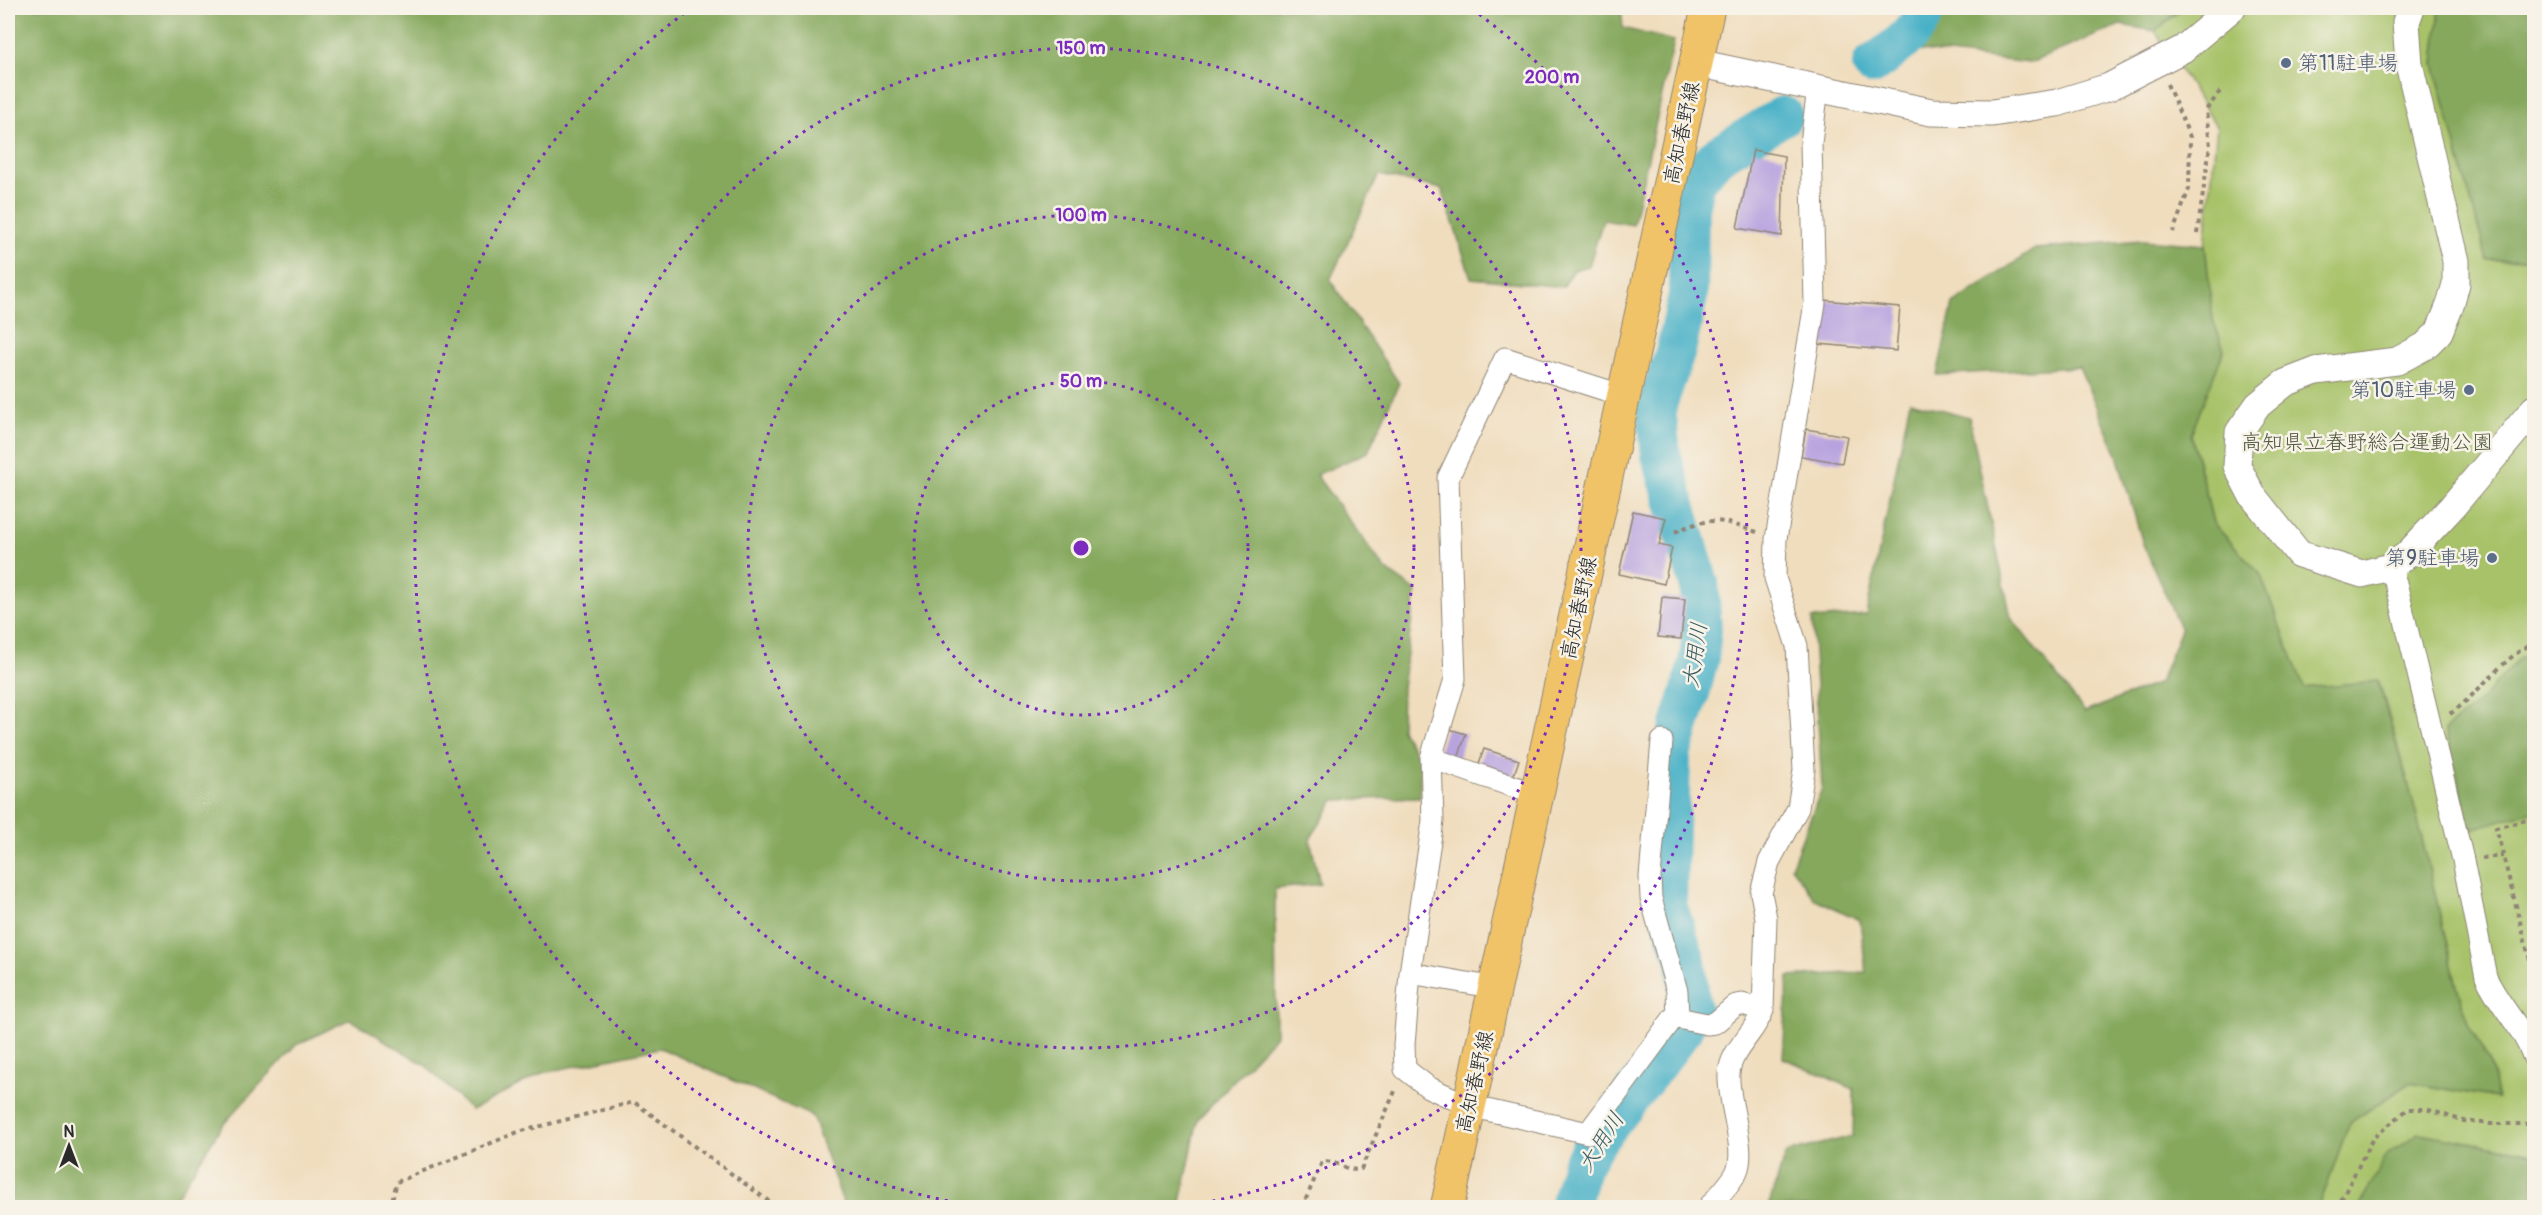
<svg xmlns="http://www.w3.org/2000/svg" width="2542" height="1215" font-family="Pangolin,'Klee One',sans-serif">
  <style>
    .green { fill: #a7c269; stroke: #69764a; stroke-width: 1.5 }
    .forest { fill: #85a85d; stroke: #586a44; stroke-width: 1.5 }
    .lines { fill: none; stroke-linecap: round; stroke-linejoin: round }
    .river { stroke: #49b1c7; stroke-width: 40 }
    .building { fill: #b8a3df }
    .minor-casing { stroke: #8e8474; stroke-width: 23 }
    .tertiary-casing { stroke: #8e8474; stroke-width: 29 }
    .primary-casing { stroke: #8e8474; stroke-width: 35 }
    .path { stroke: #8e8474; stroke-width: 4; stroke-dasharray: 4.5 4.5; stroke-linecap: butt }
    .minor { stroke: #fff; stroke-width: 21 }
    .tertiary { stroke: #fff; stroke-width: 27 }
    .primary { stroke: #f1c369; stroke-width: 33 }
    .ring { fill: none; stroke: #7b2cbf; stroke-width: 3; stroke-dasharray: 3 6 }
    .service-dot { fill: #5c6f8a; stroke: #f7f3e8; stroke-width: 2 }
    .labels { text-anchor: middle; dominant-baseline: central; stroke-width: 5; stroke-linejoin: round; paint-order: stroke }
    .service-label { font-size: 21px; fill: #4e5e75; stroke: #f7f3e8; text-anchor: end }
    .street-label { font-size: 21px; fill: #2b2b2b; stroke: #f7f3e8 }
    .park-label { font-size: 21px; fill: #50583e; stroke: #f7f3e8 }
    .water-label { font-size: 22px; font-style: italic; fill: #365a62; stroke: #f7f3e8 }
    .centre { fill: #7b2cbf; stroke: #f7f3e8; stroke-width: 3 }
    .ring-label { font-size: 18px; text-anchor: middle; font-weight: bold; fill: #7b2cbf; stroke: #f7f3e8; stroke-width: 5; stroke-linejoin: round; paint-order: stroke }
  </style>
  <rect width="100%" height="100%" fill="#f7f3e8"/>
  <filter id="ink" filterUnits="userSpaceOnUse"><feTurbulence type="fractalNoise" baseFrequency=".0167" numOctaves="2"/><feDisplacementMap in="SourceGraphic" scale="12" xChannelSelector="R" yChannelSelector="G"/><feConvolveMatrix kernelMatrix="1 2 1 2 8 2 1 2 1" color-interpolation-filters="sRGB"/></filter>
  <filter id="wash" filterUnits="userSpaceOnUse"><feTurbulence type="fractalNoise" baseFrequency=".008" numOctaves="4" result="noise"/><feDisplacementMap in="SourceGraphic" scale="24" xChannelSelector="R" yChannelSelector="G"/><feGaussianBlur stdDeviation="1.35" result="paint"/><feColorMatrix in="noise" values="0 0 0 0 0 0 0 0 0 0 0 0 0 0 0 0 0 1.4 0 .05"/><feComposite in="paint" operator="in"/></filter>
  <g filter="url(#wash)">
    <rect width="100%" height="100%" fill="#f0ddbe"/>
    <path class="green" d="M2183 8H2440L2434 65 2487 260 2534 259V1207H2319L2349 1123 2410 1083 2497 1098 2489 1061 2468 1024 2456 983 2413 801 2379 681 2304 688 2260 574 2213 523 2191 433 2224 350 2213 320 2205 245 2217 127 2155 31Z"/>
    <path class="forest" d="M8 8H1621L1623 28 1674 41 1633 225 1603 220 1589 266 1574 270 1563 287 1471 278 1442 189 1379 175 1330 280 1399 383 1368 452 1316 475 1385 569 1416 591 1402 688 1401 730 1420 760V797L1335 800 1310 839 1320 884 1275 889 1276 1035 1198 1119 1180 1207H840L843 1202 812 1116 660 1048 542 1073 471 1110 425 1065 350 1019 296 1045 221 1127 170 1207H8Z
      M1931 8H2183L2155 31 2120 25 2030 63 1913 50Z
      M2440 8H2534V259L2487 260 2434 65Z
      M2143 240 2205 245 2213 320 2224 350 2191 434 2213 523 2260 574 2304 688 2378 681 2413 801 2456 983 2468 1024 2489 1061 2498 1098 2410 1083 2349 1123 2319 1207H1768L1786 1153 1853 1136 1854 1089 1783 1058 1788 977 1866 972 1860 920 1815 899 1791 867 1822 788 1812 619 1866 615 1910 401 1969 417 2011 618 2085 712 2159 683 2181 630 2143 544 2117 455 2079 367 1937 375 1953 304 2035 249Z
      M2534 653V811L2471 829 2445 729 2477 705 2519 658Z
      M2419 1133 2534 1154V1207H2359L2387 1155Z"/>
    <g class="lines">
      <path class="river" d="M1872 65C1892 50 1919 34 1925 8
        M1569 1208 1581 1167 1593 1146 1682 1031 1691 1010 1686 961 1667 905 1671 754 1691 690 1699 658 1702 630 1699 583 1661 455 1656 408 1676 350 1688 296 1689 208 1695 181 1717 156 1783 116"/>
    </g>
    <g id="blocks">
      <path class="building" d="M1753 150 1784 156 1782 236 1737 228Z
        M1823 300 1900 307 1896 351 1819 344Z
        M1806 429 1847 436 1842 463 1801 456Z
        M1633 511 1666 518 1659 545 1672 548 1664 584 1619 574Z
        M1662 597 1685 599 1681 639 1658 637Z
        M1446 728 1466 734 1457 762 1437 756Z
        M1484 749 1519 760 1512 780 1477 769Z"/>
    </g>
  </g>
  <g filter="url(#ink)">
    <use href="#blocks" fill-opacity="0" stroke="#8e8474" stroke-width="1.5"/>
    <g class="lines">
      <defs>
        <path id="minor" d="M2390 567 2397 587 2463 860 2486 977C2499 1006 2523 1027 2534 1058
          M1431 758 1433 821 1410 973 1496 988
          M1538 795 1431 758 1455 679 1448 478 1505 358 1624 396
          M1410 973 1404 1045 1405 1069 1428 1087 1469 1106 1588 1133 1674 1017 1678 1018 1677 991 1651 898 1650 877 1662 741
          M1678 1018 1707 1024 1715 1023 1736 1005 1742 1004 1763 1010
          M1708 1208C1717 1197 1731 1184 1737 1171 1747 1148 1727 1101 1729 1074 1730 1050 1756 1032 1763 1010L1766 918 1761 893 1769 862 1798 808 1804 770 1797 646 1775 578 1776 539 1815 303 1811 143 1818 88"/>
        <path id="tertiary" d="M2411 8 2406 22 2409 64 2456 261V284L2450 305 2439 332 2425 346 2397 361 2316 371 2285 383 2258 405 2239 432 2237 466 2252 495 2299 554 2362 574 2390 567 2407 555 2452 507 2534 409
          M1697 63 1931 112 1992 113 2057 103 2109 87 2183 49 2232 8"/>
        <path id="primary" d="M1447 1208 1708 8"/>
      </defs>
      <use href="#minor" class="minor-casing"/>
      <use href="#tertiary" class="tertiary-casing"/>
      <use href="#primary" class="primary-casing"/>
      <path class="path" d="M2167 84 2190 137 2189 189 2173 232
        M2197 234 2210 146 2206 110 2223 88
        M1675 532C1712 515 1720 520 1757 532
        M2450 714C2480 693 2501 658 2534 643
        M2534 818 2496 828 2534 976
        M2482 858 2503 856
        M390 1208 397 1182 518 1132 634 1102 778 1208
        M1302 1208 1322 1162C1335 1158 1347 1173 1361 1169L1396 1089
        M2337 1208 2373 1138 2408 1109H2426L2464 1121 2490 1124H2534"/>
      <use href="#minor" class="minor"/>
      <use href="#tertiary" class="tertiary"/>
      <use href="#primary" class="primary"/>
    </g>
  </g>
  <g class="ring">
    <circle cx="1081" cy="548" r="167"/>
    <circle cx="1081" cy="548" r="333"/>
    <circle cx="1081" cy="548" r="500"/>
    <path d="M983 1207A666 666 0 0 1 690 9M1472 9A666 666 0 0 1 1179 1207"/>
  </g>
  <g class="service-dot">
    <circle cx="2286" cy="63" r="6"/>
    <circle cx="2469" cy="390" r="6"/>
    <circle cx="2492" cy="558" r="6"/>
  </g>
  <g class="labels">
    <g class="service-label">
      <text x="2298" y="63" text-anchor="start">第11駐車場</text>
      <text x="2457" y="390">第10駐車場</text>
      <text x="2480" y="558">第9駐車場</text>
    </g>
    <g class="street-label">
      <text transform="translate(1682 133) rotate(-78)">高知春野線</text>
      <text transform="translate(1579 608) rotate(-78)">高知春野線</text>
      <text transform="translate(1475 1082) rotate(-77)">高知春野線</text>
    </g>
    <g class="park-label">
      <text x="2367" y="442">高知県立春野総合運動公園</text>
    </g>
    <g class="water-label">
      <text transform="translate(1695 655) rotate(-82)">大用川</text>
      <text transform="translate(1601 1142) rotate(-57)">大用川</text>
    </g>
  </g>
  <circle cx="1081" cy="548" r="9" class="centre"/>
  <g class="ring-label">
    <text x="1081" y="54">150 m</text>
    <text x="1552" y="83">200 m</text>
    <text x="1081" y="221">100 m</text>
    <text x="1081" y="387">50 m</text>
  </g>
  <rect width="2542" height="1215" fill="none" stroke="#f7f3e8" stroke-width="30"/>
  <g transform="translate(69 1146)" stroke="#f7f3e8" stroke-width="4.5" paint-order="stroke">
  <path d="M0-4.5L10 22L0 15L-10 22Z" fill="#2b2b2b"/>
  <text y="-9" font-size="16" font-weight="bold" text-anchor="middle" fill="#2b2b2b">N</text>
  </g>
</svg>
